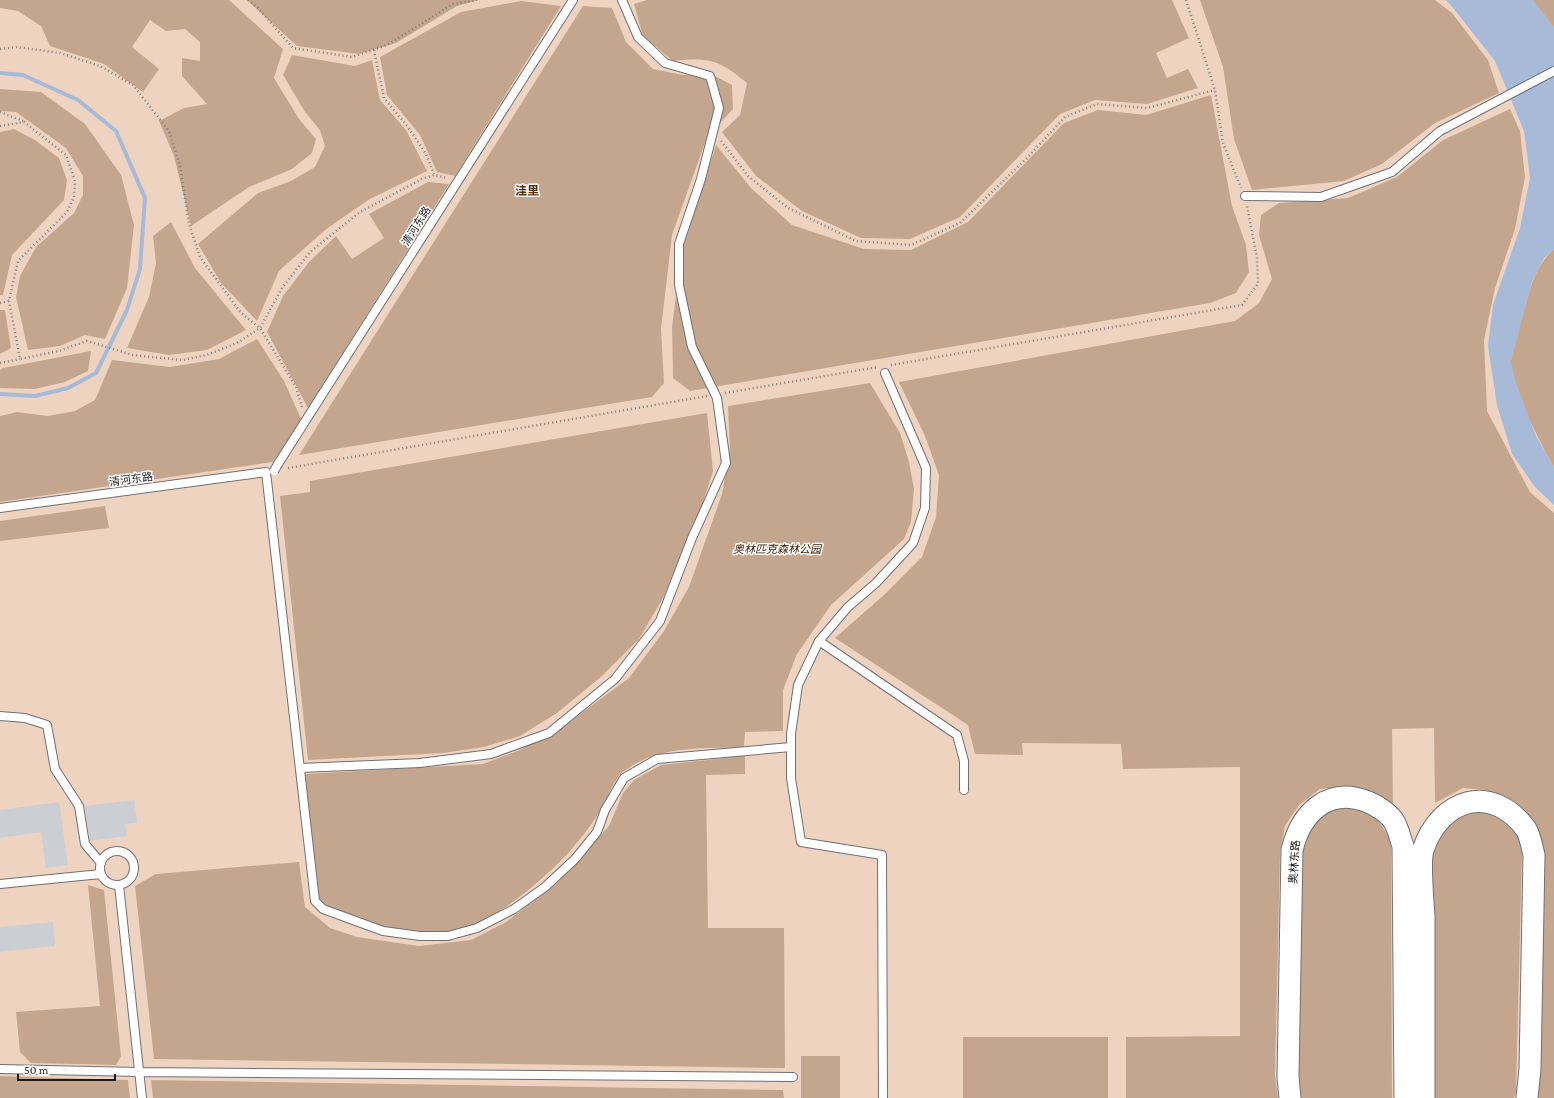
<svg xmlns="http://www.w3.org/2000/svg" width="1554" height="1098" font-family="'Crimson Pro','Noto Sans SC',serif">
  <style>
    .green { fill: #eed4c0 }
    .forest { fill: #c4a68f }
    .water { fill: #a7bad8 }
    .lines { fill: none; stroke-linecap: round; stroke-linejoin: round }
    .stream { stroke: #a7bad8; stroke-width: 4 }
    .building { fill: #cbced3 }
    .service-casing { stroke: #6e7075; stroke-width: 10 }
    .secondary-casing { stroke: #6e7075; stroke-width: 23 }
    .path { stroke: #7b7d80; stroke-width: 2.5; stroke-dasharray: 1 3; stroke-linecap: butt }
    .service { stroke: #fff; stroke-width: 8 }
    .secondary { stroke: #fff; stroke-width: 21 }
    .service-bridge-casing { stroke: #6e7075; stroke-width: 10; stroke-linecap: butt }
    .service-bridge { stroke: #fff; stroke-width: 8 }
    .labels { text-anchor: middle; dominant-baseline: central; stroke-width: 3; stroke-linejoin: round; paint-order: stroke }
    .street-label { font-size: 11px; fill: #1a1b1d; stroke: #fff }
    .park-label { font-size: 11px; font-style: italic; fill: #402103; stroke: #fff }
    .neighbourhood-label { font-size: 12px; font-weight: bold; fill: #5b3106; stroke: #fff }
  </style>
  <rect width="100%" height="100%" fill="#eff2f7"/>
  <path class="green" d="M0 0H1554V1098H0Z"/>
  <path class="forest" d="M0 0H229L283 49 274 78 299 119 316 139 312 153 292 169 249 187 191 226 174 156 159 121 184 108 207 104 182 76V58L200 61V42L185 29 166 31 150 20 132 47 159 69 143 92 104 64 50 46 41 26 18 11 0 8Z
    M247 0H479L457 6 396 43 359 54 297 46Z
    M647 0H1172L1189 38 1156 53 1167 78 1188 69 1198 88 1147 104 1095 100 1060 114 960 217 910 239 861 238 802 211 756 176 722 132 740 115 747 83C719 60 710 57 673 61L643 36 634 4Z
    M1200 0H1435L1452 13 1488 60 1499 93 1435 123 1382 164 1344 181 1252 190 1234 139 1223 67Z
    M1518 0H1554V47Z
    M521 1 561 6 455 176 437 172 420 135 387 95 380 57 461 12Z
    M583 6 612 8 626 42 653 69 683 75 711 74 732 85 733 109 707 137 672 235 661 329 664 383 652 397 299 455Z
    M292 55 355 66 372 60 380 100 406 130 427 171 368 200 325 230 279 271 257 321 221 283 198 244 258 193 291 181 315 167 325 146 320 130 305 112 283 75Z
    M0 89 41 92 85 124 121 175 134 225 127 288 105 339 85 335 60 346 28 350 16 297 20 276 36 247 74 213 83 195V176L66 148 16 112 0 111Z
    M1211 95 1232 206 1246 245 1249 272 1236 293 1210 303 690 391 673 378 672 327 682 250 716 145 751 188 792 225 864 249 911 250 968 222 1064 123 1098 110 1146 115Z
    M1510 109 1520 131 1525 177 1515 229 1495 288 1484 340 1487 411 1530 492 1554 513V1098H1531L1529 822 1512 801 1486 790 1463 788 1435 803 1434 728 1392 729 1393 809 1368 791 1347 787 1320 789 1299 805 1285 826 1280 853 1275 1075 1278 1098H1126V1037L1240 1036V767L1123 769 1121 744 1022 743 1023 755 975 754 968 725 835 638 884 595 922 557 936 517 939 475 925 436 899 382 1235 321 1259 303 1272 279 1259 235 1261 215 1279 203 1348 198 1397 177 1443 140Z
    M14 129 35 140 59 158 67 180 64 200 12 255 3 295H0V132Z
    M428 182 449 184 308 408 267 332 283 296 309 262 336 236 352 259 384 238 369 214Z
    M171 222 195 268 246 330 207 350 169 355 127 348 149 297 156 263 153 236Z
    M1553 250H1554V467C1541 445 1510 385 1511 360 1512 341 1521 322 1526 304 1531 284 1537 265 1553 250Z
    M0 310H5L11 348 0 354Z
    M257 339 284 381 302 421 273 462 0 502V416L17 412 48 416 75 411 95 400 112 360 170 367 219 359Z
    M91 351 88 371 65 382 35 389 0 388V370L3 368Z
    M870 383 900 433 909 462 914 489 911 522 904 539 831 605 797 654 783 690V731L745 732 744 747C703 749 657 745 623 772 615 778 604 804 598 814 591 826 580 839 571 850 549 875 488 928 454 932 432 934 410 932 388 927 362 923 340 916 319 900L305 774 483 764 520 750 568 723 629 678 664 631 689 587 722 494 730 451 728 406Z
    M707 413 713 471 699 515 663 598 639 639 602 676 557 713 520 736 484 747 443 753 308 760 280 496 310 492V481Z
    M105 506 109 528 0 541V521Z
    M745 756V774L706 775 708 928H784L785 1068 154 1059 135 886 156 874 299 862 305 907 330 928 357 937 419 946 471 940 506 922 555 885 609 826 623 793 634 780 661 765Z
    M1340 804C1369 811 1377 814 1391 841L1392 1098H1295V858L1310 821Z
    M1468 806 1502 816 1517 833 1522 851 1516 1092 1514 1098H1431L1429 848 1439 827Z
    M88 885 104 890 121 1056 116 1065 31 1063 20 1052 16 1012 100 1006Z
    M963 1037H1108V1098H963Z
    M801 1056H840V1098H801Z
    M0 1076 128 1080 130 1098H0Z
    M151 1080 783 1090 784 1098H153Z"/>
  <path class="water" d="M1445 0H1533L1554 27V250L1544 258 1532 282 1511 361 1516 383 1536 436 1554 467V505L1535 487 1512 454 1497 405 1488 346 1493 305 1520 228 1530 178 1524 131 1495 61 1450 4Z"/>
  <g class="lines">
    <path class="stream" d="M0 73 23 75 78 100 116 131 145 198 140 269 127 310 96 373 68 388 35 396 0 394"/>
  </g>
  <path class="building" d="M134 800 137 823 125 824 127 836 90 841 85 806Z
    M59 802 68 865 46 868 41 832 0 838V810Z
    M53 922 55 946 0 952V927Z"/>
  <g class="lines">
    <defs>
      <path id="service" d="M1245 196 1321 197 1392 172 1440 131 1554 71
        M278 464 573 0
        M0 508 266 472 315 901 323 909 383 931 420 936H448L477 928 514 909 545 887 575 859 597 832 605 810 624 778 657 759 791 747
        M819 641 957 735 964 761V790
        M0 716 25 718 47 725 55 769 79 806 85 844 101 863
        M300 768 420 763 491 754 549 733 615 679 660 621 692 538 726 463 717 398 692 347 679 285V244L701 179 719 108 710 76 665 63 638 37 622 0
        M100 868a17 17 0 1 1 34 0a17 17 0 1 1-34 0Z
        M0 884 101 874
        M119 885 142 1098
        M0 1069 139 1072 793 1077
        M883 1098 882 855 801 842 791 778V734L798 685 819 641 848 607 876 583 913 543 925 508 926 468 885 373"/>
      <path id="secondary" d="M1290 1098 1288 1077 1292 850C1301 813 1328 786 1368 802 1376 805 1388 813 1393 820 1398 827 1400 838 1403 846L1405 1098
        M1424 1098C1424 1037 1424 977 1424 916 1423 903 1420 860 1423 850 1440 799 1491 782 1526 829 1530 835 1532 847 1534 855L1530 1069 1527 1098"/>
    </defs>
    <use href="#service" class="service-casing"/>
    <use href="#secondary" class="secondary-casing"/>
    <path class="path" d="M248 0 258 8 293 48 352 57 387 45 453 4 477 0
      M1186 0 1215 90 1223 143 1241 188
      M0 49 17 47 60 53 100 66 133 85 169 131 180 166 189 224 200 257 241 313 260 328 296 387 302 407
      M374 50 384 98 408 127 426 154 434 174
      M0 112 23 121
      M0 126 24 122 66 155 75 181 74 197 67 212 18 261 9 301 20 359 59 351 87 341 133 355 182 360 207 355 237 343 260 328 282 288 310 252 360 212 422 179 434 175 448 178
      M721 141 748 176 788 208 856 241 911 245 960 223 1026 159 1065 117 1097 104 1147 108 1215 90
      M0 303 9 301
      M0 363 20 359
      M891 365 1242 305 1258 284 1257 258 1247 206
      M725 393 878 367
      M288 468 707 396"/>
    <use href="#service" class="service"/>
    <use href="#secondary" class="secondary"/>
    <defs>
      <path id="service-bridge" d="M274 471 278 464"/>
    </defs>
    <use href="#service-bridge" class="service-bridge-casing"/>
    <use href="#service-bridge" class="service-bridge"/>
  </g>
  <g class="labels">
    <g class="street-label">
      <text transform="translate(416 226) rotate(-58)">清河东路</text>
      <text transform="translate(131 479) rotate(-8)">清河东路</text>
      <text transform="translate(1294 862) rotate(-86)">奥林东路</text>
    </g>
    <g class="park-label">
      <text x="777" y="549">奥林匹克森林公园</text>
    </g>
    <g class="neighbourhood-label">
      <text x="527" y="191">洼里</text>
    </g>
  </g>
  <path d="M18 1074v6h97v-6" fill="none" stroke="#1a1b1d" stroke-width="2"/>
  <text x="24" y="1074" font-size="12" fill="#1a1b1d" stroke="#ffffff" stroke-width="3" paint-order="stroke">50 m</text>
</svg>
